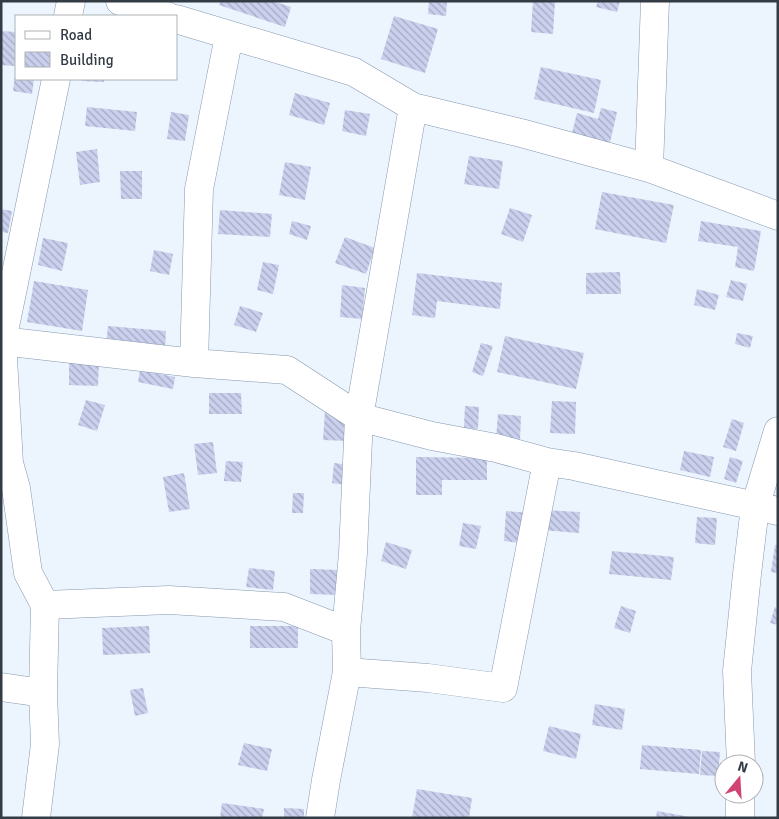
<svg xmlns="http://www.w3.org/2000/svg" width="779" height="819" font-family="Signika,sans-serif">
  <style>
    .building { fill: url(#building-back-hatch) }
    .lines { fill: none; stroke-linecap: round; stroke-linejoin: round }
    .minor-casing { stroke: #8598af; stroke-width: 29 }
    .minor { stroke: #fff; stroke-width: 28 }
  </style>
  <defs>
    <pattern id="building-back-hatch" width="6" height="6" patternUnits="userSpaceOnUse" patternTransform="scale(1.25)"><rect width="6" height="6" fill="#cad0ed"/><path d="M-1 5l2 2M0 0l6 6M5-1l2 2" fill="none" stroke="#a5aac2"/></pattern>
  </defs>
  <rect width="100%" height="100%" fill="#ecf4fe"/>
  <path class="building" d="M221 1H272L291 7 285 27 219 5Z
    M429 1H447L446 16 428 14Z
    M533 1 555 2 553 34 531 32Z
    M598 1H620L617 12 596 7Z
    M394 16 438 29 425 73 381 59Z
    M2 31 16 32V66L1 65Z
    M541 67 601 80 594 113 534 99Z
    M15 75H16V79H34L32 94 13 91Z
    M82 79H104V82L82 81Z
    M295 93 330 103 324 125 289 115Z
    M87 107 137 112 135 131 85 126Z
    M601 108 617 112 609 147 571 137 577 113 598 119Z
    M345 110 370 114 366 136 342 131Z
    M171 112 189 115 185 141 167 139Z
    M97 149 100 182 80 185 76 152Z
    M469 156 503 161 499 189 464 184Z
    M285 162 311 167 305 200 279 195Z
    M120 171H142V199H121Z
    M602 192 674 205 666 243 595 229Z
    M510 208 532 215 523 242 501 234Z
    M1 209 12 211 8 233 1 232Z
    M220 210 272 214 270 237 218 234Z
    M292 221 311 226 307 240 289 234Z
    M701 221 761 231 754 271 735 267 738 247 698 241Z
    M345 237 375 248 366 274 335 263Z
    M43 238 68 243 62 271 38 265Z
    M154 250 173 254 169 275 150 271Z
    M263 262 279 265 273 294 257 290Z
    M620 272 621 294H586V273Z
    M417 273 502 283 500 309 437 301 435 318 412 315Z
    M731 280 747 284 743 301 726 297Z
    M34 281 88 290 82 331 27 322Z
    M342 285 365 288 362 319 340 317Z
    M697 289 719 295 715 310 694 305Z
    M240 306 263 313 256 332 234 325Z
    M108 326 166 331 165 350 106 345Z
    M737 333 753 336 750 348 735 344Z
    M505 336 584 353 576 389 497 372Z
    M481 343 493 346 483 376 472 372Z
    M69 362 99 363 98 386 69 385Z
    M140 370 175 377 173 389 138 382Z
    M209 393H241L242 414H209Z
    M86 400 105 405 97 431 78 425Z
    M552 401 576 402 575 434 550 433Z
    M465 406 479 407 478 429 464 428Z
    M325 411 350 413 349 441 323 440Z
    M498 414 521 416 520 440 496 439Z
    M732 419 744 423 736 451 723 447Z
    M213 442 217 473 198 475 194 444Z
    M684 451 714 457 710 477 680 470Z
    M416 457 487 458V480H442V495H416Z
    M730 457 743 461 736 483 724 479Z
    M226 461 243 462 241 482 224 481Z
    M334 463 350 465 347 485 332 483Z
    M184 473 190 509 169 512 163 477Z
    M293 493H304L303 513H292Z
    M543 510 580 512 579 533 542 530Z
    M506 511 532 513 529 544 504 541Z
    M697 517 717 518 715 545 695 543Z
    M463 523 481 526 476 549 459 546Z
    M386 542 412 550 406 569 381 561Z
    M775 545H778V573L771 572Z
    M612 551 674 557 671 580 609 574Z
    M249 568 275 571 273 590 246 587Z
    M310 569 339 570V595L310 594Z
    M621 606 636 611 630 633 614 628Z
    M775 607 778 608V625L770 623Z
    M149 626 150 653 103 655 102 628Z
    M250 626H298V648H250Z
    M143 688 148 713 135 716 130 690Z
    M595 704 625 709 622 730 592 725Z
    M549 726 581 734 576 759 543 751Z
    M244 743 272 749 267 771 238 765Z
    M642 745 701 750 699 774 640 769Z
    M702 751 720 752 718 776 700 775Z
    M417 789 472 798 469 818H412Z
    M222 803 264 809 262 818H220Z
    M284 808 304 809V818H284Z
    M657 811 690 817V818H656Z"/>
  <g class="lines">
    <defs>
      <path id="minor" d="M120 1 167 16
        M68 16 71 1
        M176 19 354 72 413 107 521 133 649 168 778 216
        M649 168 655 1
        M2 341 194 363 287 370 359 417 432 436 496 448 547 462 574 466 778 511
        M194 363 199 189 229 36
        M45 605 169 600 284 607 346 631
        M347 672 428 678 503 688 547 462
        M1 687 43 693
        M741 764 737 671 747 574 755 507 778 431
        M36 818 45 744 43 693 45 605 28 573 16 488 9 463 2 341 56 79
        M320 818 326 780 347 672 346 631 353 553 359 417 413 107
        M740 818V794"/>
    </defs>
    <use href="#minor" class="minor-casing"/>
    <use href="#minor" class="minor"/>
  </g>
  <rect width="779" height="819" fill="none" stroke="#333b45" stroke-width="5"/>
  <rect x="15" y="15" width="162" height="65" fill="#ffffff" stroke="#adb1b5"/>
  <rect x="25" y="31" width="25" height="8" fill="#ffffff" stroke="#adb1b5"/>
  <text x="60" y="40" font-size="15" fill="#333b45">Road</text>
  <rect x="25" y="52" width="25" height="15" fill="url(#building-back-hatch)" stroke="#adb1b5"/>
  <text x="60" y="65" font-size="15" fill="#333b45">Building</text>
  <g transform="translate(739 779) rotate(18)"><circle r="24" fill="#ffffff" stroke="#adb1b5"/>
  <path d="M0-4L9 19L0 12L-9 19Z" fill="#d04374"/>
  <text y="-8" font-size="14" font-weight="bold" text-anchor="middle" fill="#333b45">N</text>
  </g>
</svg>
